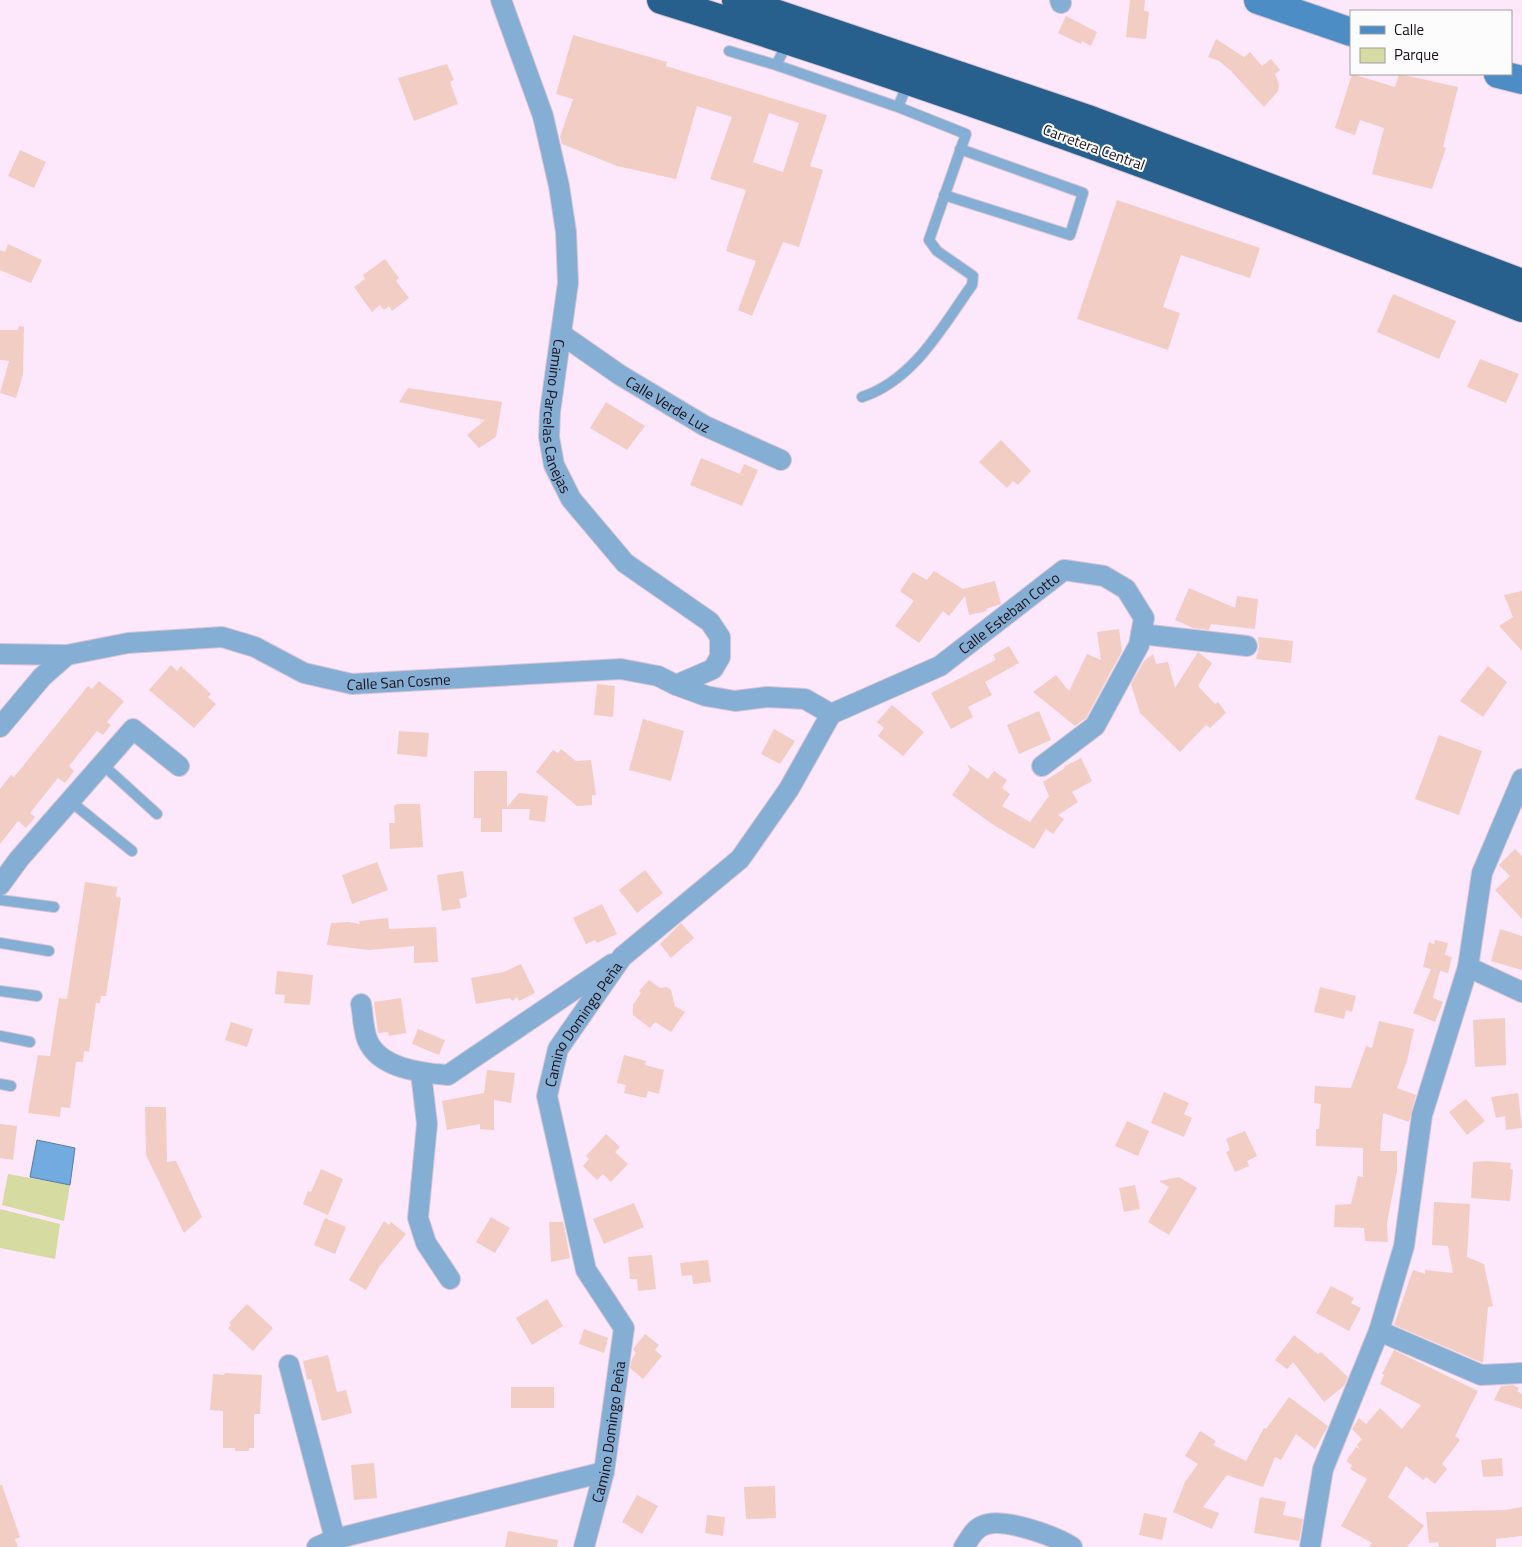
<svg xmlns="http://www.w3.org/2000/svg" width="1522" height="1547" font-family="'Titillium Web',sans-serif">
  <style>
    .green { fill: #d6dba2 }
    .water { fill: #71abe0; stroke: #567ca4 }
    .building { fill: #f2cdc3; fill-rule: evenodd }
    .lines { fill: none; stroke-linecap: round; stroke-linejoin: round }
    .lane-casing { stroke: #d8c4d7; stroke-width: 12 }
    .street-casing { stroke: #d8c4d7; stroke-width: 22 }
    .secondary-casing { stroke: #d8c4d7; stroke-width: 30 }
    .highway-casing { stroke: #d8c4d7; stroke-width: 30 }
    .lane { stroke: #85aed4; stroke-width: 10 }
    .street { stroke: #85aed4; stroke-width: 20 }
    .secondary { stroke: #4c8dc5; stroke-width: 28 }
    .highway { stroke: #275f8d; stroke-width: 28 }
    .labels { text-anchor: middle; dominant-baseline: central; stroke-width: 4; stroke-linejoin: round; paint-order: stroke }
    .street-label { font-size: 15px; fill: #180f18; stroke: #fcfcfc }
  </style>
  <rect width="100%" height="100%" fill="#fde7fb"/>
  <path class="green" d="M8 1174 70 1185 64 1221 2 1205Z
    M0 1209 60 1224 55 1259 0 1248Z"/>
  <path class="water" d="M37 1140 75 1148 70 1185 30 1177Z"/>
  <path class="building" d="M1130 0H1145L1144 11 1149 12 1146 39 1126 37Z
    M1066 16 1097 32 1091 46 1082 41 1081 44 1058 33Z
    M573 35 667 62 666 66 827 115 810 166 823 170 799 247 783 242 752 316 738 310 756 261 726 251 746 190 710 179 732 117 697 106 676 179 617 166 562 144 560 137 573 99 556 94ZM769 113 799 123 783 172 753 162Z
    M1216 39 1244 57 1250 52 1262 66 1271 59 1280 70 1275 74 1279 84 1278 91 1264 107 1231 71 1219 61 1208 57Z
    M447 64 454 80 450 82 458 104 414 121 398 78Z
    M1352 74 1395 87 1399 74 1458 87 1443 147 1446 148 1432 189 1372 174 1384 128 1360 120 1355 135 1335 128Z
    M20 150 46 162 34 188 8 176Z
    M1117 200 1260 248 1250 278 1181 255 1163 307 1180 313 1168 350 1077 319Z
    M8 244 42 260 31 283 0 270V250L5 252Z
    M385 259 399 278 396 281 409 298 392 311 389 306 384 310 380 305 372 312 354 287 365 279 363 275Z
    M1393 294 1456 321 1439 359 1377 332Z
    M19 326 24 327 23 374 16 398 0 393 9 361 0 360V330H18Z
    M1480 359 1519 374 1506 403 1467 387Z
    M408 388 502 402 496 437 479 448 467 435 485 420 399 402Z
    M606 402 645 426 627 450 590 428Z
    M1001 440 1031 471 1018 485 1013 481 1007 488 979 462Z
    M701 458 740 474 744 464 758 470 742 506 690 485Z
    M934 571 963 589 995 581 1001 604 986 609 987 611 969 615 965 596 949 616 943 611 919 643 895 626 914 601 900 591 913 572 927 580Z
    M1189 588 1235 608 1237 596 1258 599 1255 629 1211 624 1209 630 1193 628 1175 620Z
    M1522 591V651L1499 626 1513 617 1504 595Z
    M1119 629 1122 651 1086 718 1075 726 1033 692 1056 675 1069 691 1087 654 1101 660 1097 632Z
    M1258 637 1293 641 1291 663 1256 659 1259 647Z
    M1009 646 1019 663 985 682 992 695 968 707 973 717 951 729 931 693 996 660 993 655Z
    M1198 652 1212 663 1198 686 1215 704 1218 702 1226 713 1210 728 1206 725 1180 752 1140 713 1131 684 1144 661 1153 654 1156 664 1168 662 1175 688Z
    M171 665 177 671 181 666 211 694 208 697 216 704 194 728 149 690Z
    M1488 666 1507 682 1483 717 1460 701Z
    M99 681 124 701 107 722 111 725 103 735 97 731 69 766 74 771 65 783 58 778 30 813 35 817 26 828 18 821 0 844V789L11 775 14 777 88 686 92 689Z
    M597 684 615 686 613 717 594 715Z
    M892 705 924 732 903 756 878 736 884 728 877 722Z
    M1039 711 1051 740 1019 754 1007 725Z
    M643 719 684 731 671 781 629 770Z
    M774 729 795 741 780 764 761 754Z
    M399 731 429 733 427 757 397 754Z
    M1439 735 1482 751 1459 815 1415 799Z
    M561 749 576 761 591 760 596 795H592V805L577 806 536 772 553 750 558 753Z
    M1081 758 1092 781 1072 792 1078 802 1058 815 1064 819 1053 834 1046 829 1034 849 992 824 952 795 970 770 967 764 988 779 994 771 1007 780 1002 788 1010 794 1002 806 1030 822 1049 796 1043 782 1065 768 1064 767Z
    M474 771H507V807L519 793 548 796 545 822 529 820 530 809H502V832H481V818H474Z
    M397 804H420L423 847 390 849 389 823H395L394 806Z
    M1515 849 1522 856V919L1495 890 1510 876 1499 865Z
    M377 862 388 890 352 904 342 875Z
    M645 870 663 893 637 913 619 890Z
    M463 871 467 897 459 899 461 908 442 911 437 875Z
    M85 882 117 887 116 897 121 898 106 996H101L100 1003H96L89 1052 84 1051 83 1062H76L70 1108 61 1107 60 1117 28 1113 38 1055 50 1056 59 998 67 999Z
    M602 904 617 934 597 943 595 940 586 944 573 918Z
    M388 918 389 929 436 927 438 962 414 963V946L369 950 327 945 331 923 348 922 360 924 359 921Z
    M681 923 694 938 671 958 660 944Z
    M1500 929 1522 936V970L1491 961Z
    M1435 940 1448 943 1445 955 1452 957 1448 973 1440 971 1433 998 1443 1002 1435 1022 1413 1013 1431 969 1423 967 1429 942 1434 944Z
    M521 964 535 993 519 1001 517 997 512 1001 510 998 476 1004 471 978 504 972Z
    M277 971 313 975 310 1005 284 1003 285 995 275 994Z
    M649 980 660 988 667 987 671 990 675 1006 685 1012 671 1032 655 1022 650 1028 633 1015V1005L641 993 639 991Z
    M1320 987 1356 996 1352 1012 1346 1010 1344 1019 1314 1012Z
    M401 998 406 1033 389 1036 388 1032 378 1033 374 1002Z
    M1505 1018 1506 1065 1475 1067 1473 1020Z
    M1379 1021 1414 1029 1407 1061 1397 1088 1416 1095 1409 1122 1383 1113 1380 1151H1397V1171L1387 1223 1388 1242 1365 1241 1364 1228 1334 1227 1335 1205 1351 1204 1358 1176 1363 1177V1148L1316 1146V1129H1319L1321 1104 1314 1103 1315 1086 1351 1088 1366 1046 1372 1048Z
    M231 1022 253 1029 247 1047 225 1040Z
    M418 1029 445 1040 439 1055 412 1044Z
    M624 1055 646 1061 645 1065 664 1070 659 1094 648 1091 646 1098 624 1093 626 1085 617 1083Z
    M487 1070 515 1073 511 1103 494 1100V1130L480 1129V1124L447 1130 442 1101 484 1093Z
    M1164 1092 1189 1103 1184 1114 1192 1118 1184 1137 1151 1123Z
    M1518 1093 1522 1128 1506 1130 1505 1116 1496 1118 1491 1097Z
    M1466 1099 1485 1121 1467 1135 1449 1112Z
    M145 1107H166L167 1162 176 1161 202 1217 184 1233 146 1155Z
    M1127 1121 1149 1131 1138 1156 1115 1146Z
    M0 1124 17 1126 13 1160 0 1158Z
    M1245 1131 1257 1156 1247 1161 1249 1166 1235 1172 1226 1152 1230 1150 1226 1139Z
    M606 1134 620 1147 615 1152 628 1164 611 1182 603 1174 597 1180 583 1166 589 1159 586 1156Z
    M1486 1161 1511 1163 1510 1169 1513 1170 1510 1201 1471 1198 1473 1162Z
    M321 1169 343 1179 328 1215 303 1204 308 1191 311 1192Z
    M1179 1177 1197 1188 1169 1235 1148 1222 1169 1187 1159 1181Z
    M1135 1185 1140 1209 1124 1212 1119 1188Z
    M1434 1202 1470 1204 1467 1257 1484 1264 1493 1306 1488 1307 1483 1363 1394 1325 1413 1270 1425 1274V1270L1453 1273 1448 1246 1432 1245Z
    M634 1203 644 1227 604 1244 593 1219Z
    M491 1217 510 1228 495 1253 476 1242Z
    M325 1218 346 1227 335 1254 314 1245Z
    M384 1221 389 1225 391 1222 406 1234 379 1267 366 1290 349 1280Z
    M549 1222H563L565 1230 563 1232 565 1231 570 1258 551 1262Z
    M652 1255 656 1289 638 1291 637 1279H630L628 1257Z
    M708 1260 711 1282 693 1284 692 1275 682 1276 680 1263Z
    M1331 1286 1354 1298 1351 1303 1361 1308 1349 1331 1316 1313Z
    M547 1299 563 1326 532 1345 516 1318Z
    M247 1304 273 1328 253 1351 228 1328 231 1325 229 1323Z
    M584 1329 608 1338 604 1353 579 1344Z
    M645 1334 659 1345 655 1350 662 1356 643 1379 630 1368 632 1359 636 1353 633 1349Z
    M1294 1335 1318 1354 1321 1352 1348 1377 1344 1386 1324 1402 1293 1362 1287 1369 1275 1360Z
    M1394 1350 1478 1391 1455 1436 1460 1440 1442 1464 1447 1469 1435 1484 1426 1477 1423 1480 1406 1466 1388 1497 1424 1526 1407 1547H1369L1372 1543 1341 1526 1367 1479 1350 1469 1352 1465 1346 1461 1356 1447 1360 1449 1357 1445 1362 1439 1352 1429 1359 1418 1366 1424 1380 1408 1402 1429 1421 1405 1380 1384 1384 1375 1382 1374Z
    M328 1355 337 1392 346 1390 352 1413 322 1421 311 1379 307 1380 303 1361Z
    M225 1373 262 1375 260 1414H254V1448H249V1451H235V1448H223V1411L210 1410 213 1374 224 1375Z
    M1513 1385 1519 1388 1517 1391 1522 1394V1409L1494 1400 1501 1386Z
    M511 1387H554V1408H511Z
    M1289 1397 1328 1426 1315 1449 1296 1434 1281 1460 1275 1457 1263 1487 1227 1475 1203 1507 1219 1513 1212 1529 1173 1512 1185 1482 1198 1464 1185 1456 1200 1431 1216 1441 1213 1445 1246 1461 1264 1428 1266 1429Z
    M1502 1458 1503 1476 1483 1477 1481 1460Z
    M374 1463 377 1498 354 1500 351 1465Z
    M0 1485H2L20 1537 15 1539 18 1547H0Z
    M775 1486 776 1518 746 1519 744 1487Z
    M637 1495 658 1506 642 1534 622 1522Z
    M1260 1497 1286 1502 1283 1515 1303 1519 1299 1541 1254 1533Z
    M1522 1507V1536L1496 1539V1547H1439L1438 1542 1429 1543 1426 1512 1505 1510Z
    M1144 1513 1167 1518 1162 1540 1139 1535Z
    M707 1515 725 1517 723 1536 705 1533Z
    M508 1531 558 1540 557 1547H505Z"/>
  <g class="lines">
    <defs>
      <path id="lane" d="M788 42 776 65 898 107 908 83
        M729 51 776 65
        M944 195 1070 235 1083 193 960 149
        M862 397C914 380 942 327 972 285L973 276 937 251 929 240 966 134 898 107
        M102 764 157 814
        M70 801 132 851
        M0 900 54 907
        M0 943 49 951
        M0 991 37 996
        M0 1036 30 1042
        M0 1084 11 1086"/>
      <g id="street">
        <path id="s1" d="M501 0 543 116 559 186 566 232 568 283 550 412 549 437 554 465 571 499 625 563 710 622 720 637V657L713 669 676 685"/>
        <path d="M1060 0 1061 3"/>
        <path id="s2" d="M561 334 620 375 705 426 781 460"/>
        <path d="M1141 634 1247 646"/>
        <path d="M0 654 67 655"/>
        <path id="s3" d="M831 714 940 666 1064 570 1104 576 1126 589 1144 618 1139 645 1095 726 1042 766"/>
        <path id="s4" d="M0 727 42 677 67 655 128 643 222 637 255 647 304 673 352 684 621 669 658 676 676 685 706 696 735 701 767 697 805 699 831 714"/>
        <path d="M0 885 19 859 133 729 179 766"/>
        <path d="M1468 967 1522 992"/>
        <path d="M361 1004C363 1015 363 1028 367 1039 378 1068 420 1073 448 1075L612 964"/>
        <path d="M421 1073 427 1124 418 1218 426 1243 450 1279"/>
        <path d="M1379 1331 1481 1375 1522 1373"/>
        <path d="M289 1365 335 1539"/>
        <path d="M317 1547 335 1539 604 1472"/>
        <path id="s5" d="M584 1547 604 1472 624 1328 586 1270 547 1096 558 1049 622 957 740 859 789 789 831 714"/>
        <path d="M964 1547C969 1540 973 1530 982 1526 1001 1516 1055 1536 1072 1547"/>
        <path d="M1310 1547 1323 1469 1379 1331 1404 1246 1422 1115 1468 967 1482 873 1522 779"/>
      </g>
      <path id="secondary" d="M1258 0 1351 32
        M1498 74 1522 80"/>
      <path id="highway" d="M661 0C952 90 1238 197 1522 308
        M736 0 1091 120 1522 283"/>
    </defs>
    <use href="#lane" class="lane-casing"/>
    <use href="#street" class="street-casing"/>
    <use href="#secondary" class="secondary-casing"/>
    <use href="#highway" class="highway-casing"/>
    <use href="#lane" class="lane"/>
    <use href="#street" class="street"/>
    <use href="#secondary" class="secondary"/>
    <use href="#highway" class="highway"/>
  </g>
  <g class="labels">
    <g class="street-label">
      <text transform="translate(1094 147) rotate(20)">Carretera Central</text>
      <text stroke="none"><textPath href="#s2" startOffset="128">Calle Verde Luz</textPath></text>
      <text stroke="none"><textPath href="#s1" startOffset="428">Camino Parcelas Canejas</textPath></text>
      <text stroke="none"><textPath href="#s3" startOffset="206">Calle Esteban Cotto</textPath></text>
      <text stroke="none"><textPath href="#s4" startOffset="441">Calle San Cosme</textPath></text>
      <text stroke="none"><textPath href="#s5" startOffset="552">Camino Domingo Peña</textPath></text>
      <text stroke="none"><textPath href="#s5" startOffset="118">Camino Domingo Peña</textPath></text>
    </g>
  </g>
  <rect x="1350" y="10" width="162" height="65" fill="#fcfcfc" stroke="#a19da1"/>
  <rect x="1360" y="26" width="25" height="8" fill="#4c8dc5" stroke="#a19da1"/>
  <text x="1394" y="35" font-size="15" fill="#180f18">Calle</text>
  <rect x="1360" y="48" width="25" height="15" fill="#d6dba2" stroke="#a19da1"/>
  <text x="1394" y="60" font-size="15" fill="#180f18">Parque</text>
</svg>
